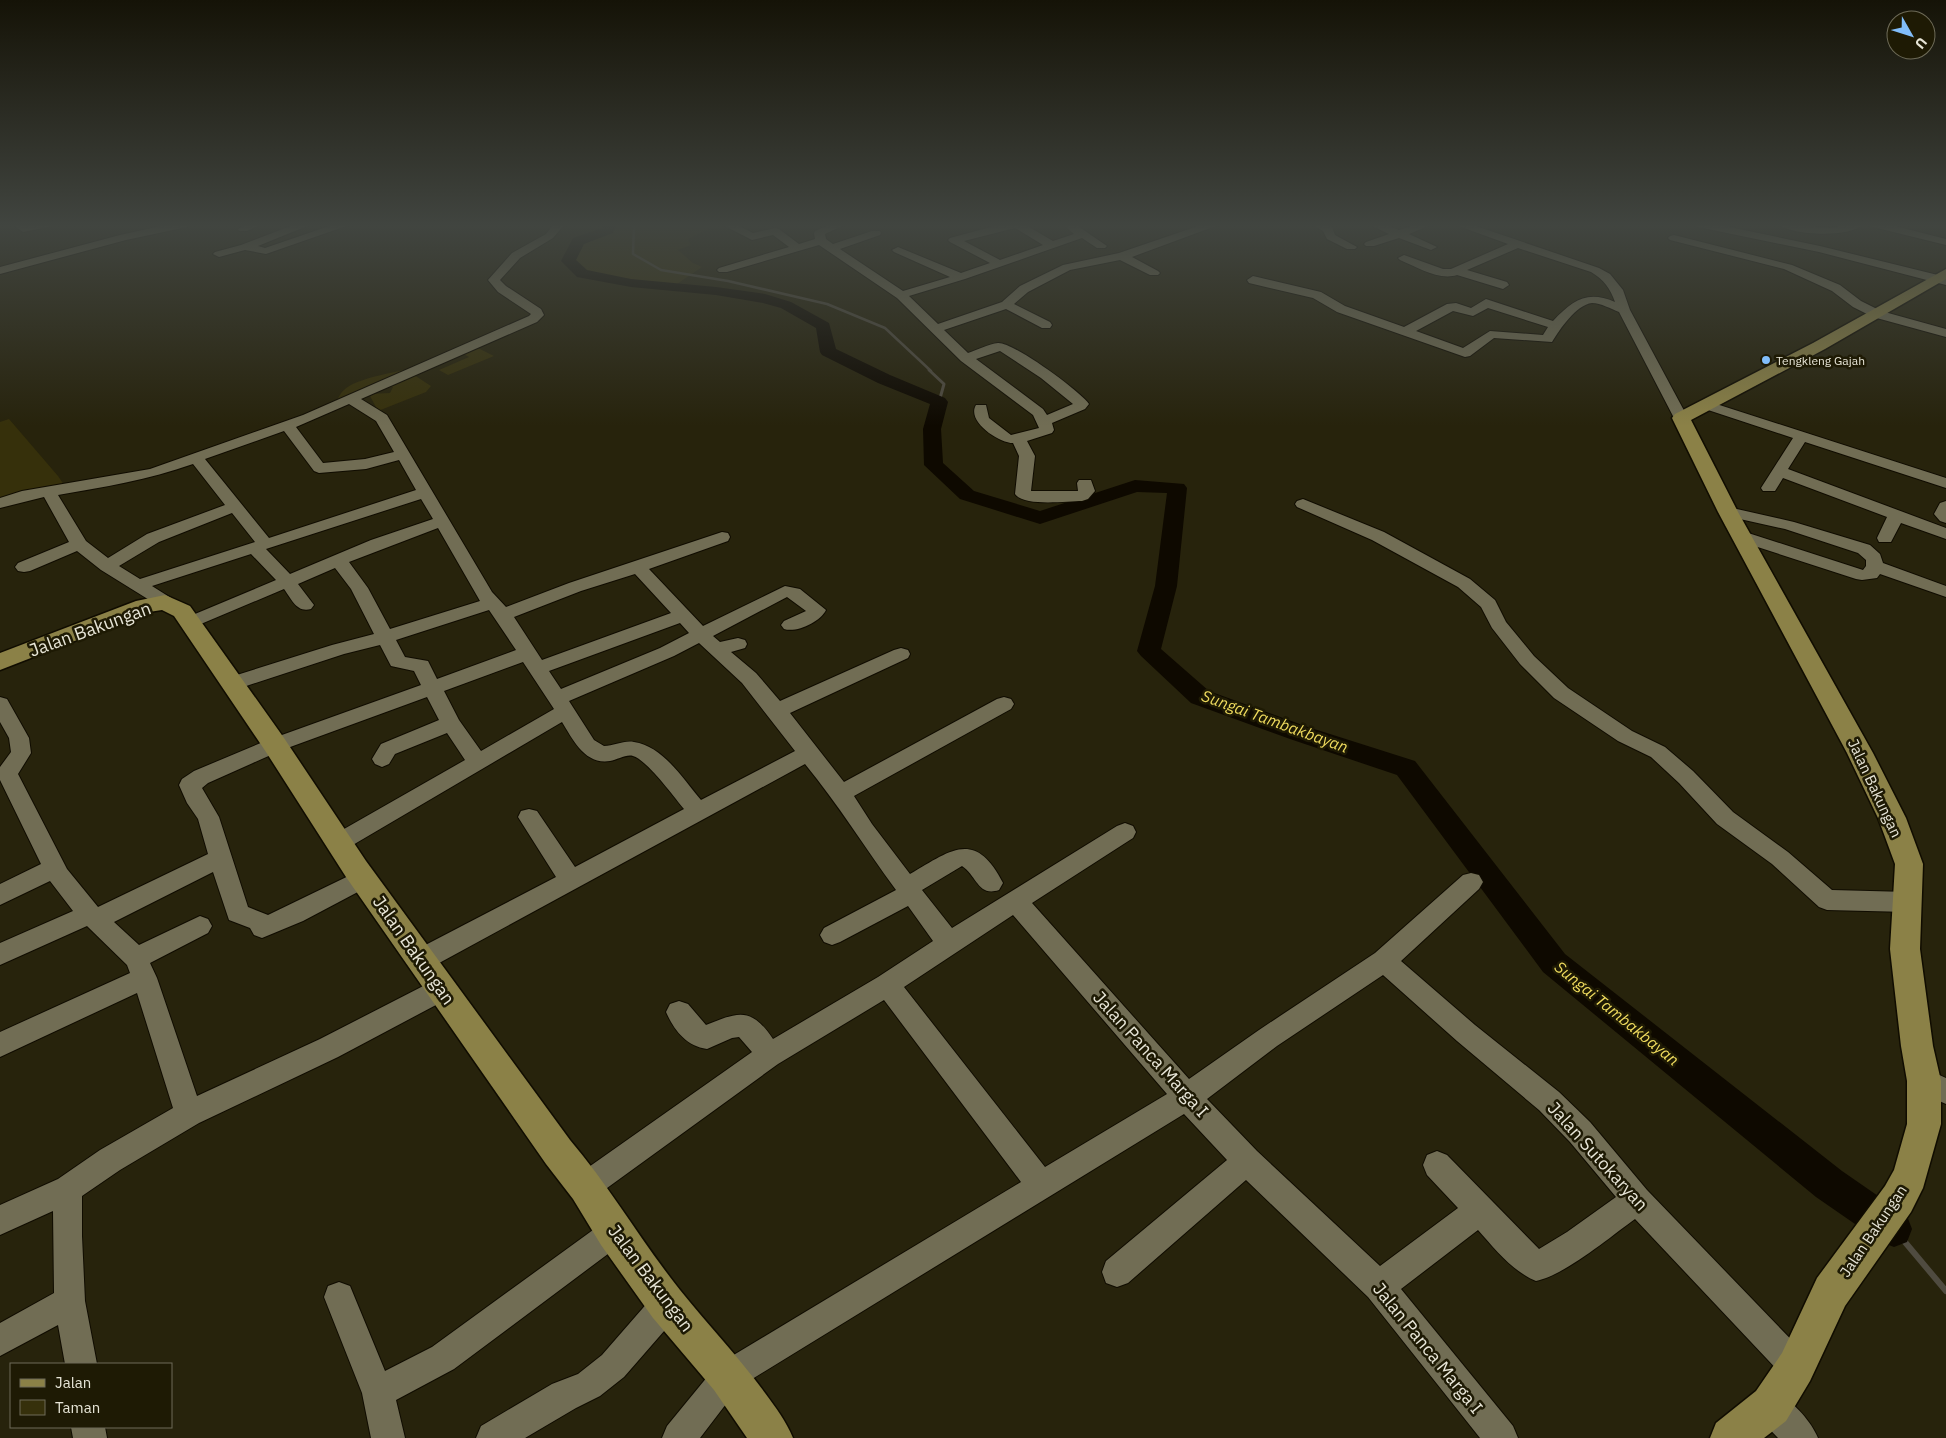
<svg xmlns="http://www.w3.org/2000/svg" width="1946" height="1438" font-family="'IBM Plex Sans',sans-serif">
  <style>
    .green { fill: #36300b }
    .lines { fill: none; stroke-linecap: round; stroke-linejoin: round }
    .stream-far2 { stroke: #4f4b40; stroke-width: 2.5 }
    .stream-far1 { stroke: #4f4b40; stroke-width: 3 }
    .stream { stroke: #4f4b40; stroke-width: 6 }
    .river { fill: #0e0900; fill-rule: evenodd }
    .minor-casing { stroke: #100c00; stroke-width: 2 }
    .major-casing { stroke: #100c00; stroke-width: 3 }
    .minor { fill: #716d54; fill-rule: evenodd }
    .major { fill: #8b8147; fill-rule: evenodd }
    .poi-dot { fill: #81bdfa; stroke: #1e1a04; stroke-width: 2 }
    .labels { text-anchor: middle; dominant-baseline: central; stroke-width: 5; stroke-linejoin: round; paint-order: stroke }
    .far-poi-label { font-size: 12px; fill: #e7e5d7; stroke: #1e1a04; text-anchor: start }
    .street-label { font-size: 15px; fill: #e7e5d7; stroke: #1e1a04 }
    .water-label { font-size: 16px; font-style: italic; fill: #efdb5e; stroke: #1e1a04 }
    .near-street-label { font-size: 18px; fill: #e7e5d7; stroke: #1e1a04 }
  </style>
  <rect width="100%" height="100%" fill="#27230c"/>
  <path class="green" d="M612 224H718L688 239 691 245 678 250 693 263 702 267 677 284 635 281 586 272 570 259 580 242 610 231Z
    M476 347 494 356 448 375 439 370 469 357 462 353Z
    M413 368 361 392 337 400C339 397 341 392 344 390 356 378 397 372 413 368Z
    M411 373 431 386 426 392 378 411 369 394 390 393 393 387 373 388Z
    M9 419 58 476 64 485 0 501V422Z"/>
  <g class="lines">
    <path class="stream-far2" d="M634 224 633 254 661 270 728 281 827 304 885 328 931 371"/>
    <path class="stream-far1" d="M929 370 944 384 939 402"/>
    <path class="stream" d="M1894 1229 1946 1291"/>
    <path class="river" d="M603 224H617L613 233 584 244 576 260 587 270 631 279 716 287 765 294 791 302 829 323 836 349 890 375 945 398 948 402 941 429 943 463 974 491 1040 511 1135 480 1184 484 1187 488 1177 586 1161 649 1209 691 1308 727 1415 761 1565 954 1842 1171 1907 1216 1912 1229 1907 1242 1894 1247 1881 1242 1816 1197 1543 972 1397 775 1290 739 1191 703 1141 656 1137 651 1155 586 1167 493 1137 492 1040 524 960 499 924 465 923 429 930 404 878 383 822 355 820 352 816 328 781 308 763 303 716 295 631 287 577 277 561 261 573 238 602 228Z"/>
    <defs>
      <path id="minor" d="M12 224H54L53 226 23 232Z
        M170 224H192L187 227 126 240 0 274V267L120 235Z
        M246 224H262L247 231H239L238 229Z
        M296 224H312L258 246 265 248 335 224H352L266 254 245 250 219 257 213 254 215 252 241 245Z
        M554 224H565L553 238 520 258 500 280 506 286 541 309 544 315 537 322 361 399 387 415 492 592 506 607 569 583 722 532 728 533 730 537 728 541 649 569 703 626 785 586 800 589 826 610C820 622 797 633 784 629L781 625 784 621 806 611 787 597 713 636 720 642 738 638 745 640 747 644 745 648 731 652 756 673 780 701 894 650 901 648 908 650 910 654 908 658 790 713 844 782 997 699 1004 697 1011 699 1014 704 1011 709 854 796 872 824 910 874C950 851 975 828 1003 883L999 890C978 897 977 876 962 866L922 890 952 928 1117 826 1125 823 1133 826 1136 832 1133 838 1032 903 1189 1079 1259 1030 1375 953 1463 875 1471 873 1479 875 1483 882 1479 889 1401 961 1475 1025 1559 1092 1590 1122 1647 1190 1807 1356 1812 1367 1807 1378 1796 1383 1785 1378 1635 1219C1610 1237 1565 1275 1536 1281 1512 1271 1495 1249 1478 1230L1401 1289 1513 1426 1518 1438H1480L1368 1297 1246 1180 1128 1283 1117 1287 1106 1283 1102 1272 1106 1261 1227 1160 1184 1114 739 1387 700 1438H662L667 1426 717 1365 1021 1182 884 1000 778 1064 596 1196 586 1200 576 1196 572 1186 576 1176 752 1052 739 1037 732 1038 707 1049C686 1046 674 1030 666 1012L670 1004 679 1001 688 1004 706 1025C737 1013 750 1005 773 1039L878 977 933 941 908 906 840 942 832 945 824 942 820 935 824 928 896 890C865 848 838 804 805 764L430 968 421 971 412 968 409 960 412 952 556 877 518 817 521 811 529 809 537 811 575 867 684 809C674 797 647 760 633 756 626 754 617 760 610 761 585 765 573 740 562 722L346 849 338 852 330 849 327 843 330 837 465 760 447 733 395 754 389 764 382 767 375 764 372 759 381 744 439 720 427 697 282 750 208 783 202 788 219 817 248 907 268 915 363 869 371 871 374 878 371 885 303 921 262 938 254 935 250 928 229 920 213 872 114 922 139 945 200 916 208 919 212 926 208 933 150 963 157 978 197 1096 320 1039 433 981 442 978 451 981 455 989 451 997 338 1057 199 1123 120 1170 82 1196V1236L85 1301 97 1364H65L58 1325 0 1356V1323L54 1293 53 1211 0 1235V1205L58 1179 100 1150 173 1108 137 993 0 1057V1032L130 973 127 965 87 926 0 965V943L73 911 50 881 0 905V884L41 864 0 780V767L11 752 9 738 0 722V697L7 699 29 738 31 753 18 774 67 869 98 907 208 854 198 819 187 803 179 785 182 779 194 771 268 740 421 685 414 671 391 666 380 645 344 654 231 691 224 689 221 684 224 679 332 645 374 634 351 589 335 568 298 584 314 605 311 609C297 613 292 600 284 589L189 629 183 627 180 623 183 619 276 580 251 554 152 586 171 598 174 602 171 606 165 608 159 606 101 570 77 551 30 571 24 572 18 571 15 567 18 563 69 542 44 497 0 508V498L22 491 150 469 303 415 529 316 531 314 498 292 488 280 512 253 546 234ZM349 404 376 421 394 452 365 459 323 463 296 427ZM284 431 314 471 319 473 366 469 399 460 416 490 269 538 205 459ZM193 464 225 505 147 534 108 558 86 541 58 495C104 487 148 480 193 464ZM421 499 433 519 371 540 290 574 266 549ZM232 513 255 542 140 579 119 566 159 542ZM438 528 480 601 390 629 368 588 349 562ZM635 574 671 613 542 660 514 617 581 591ZM489 610 516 650 437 679 428 661 405 657 396 640ZM680 623 689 633 660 648 561 689 549 671ZM699 643 742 683 795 751 701 800C684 780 663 746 634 742 624 740 614 746 604 746L594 740 569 701 674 656ZM523 662 554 709 481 751 459 720 444 691ZM1013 915 1167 1094 1045 1167 904 987ZM1383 975 1457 1041 1539 1110 1570 1142 1616 1197 1567 1232 1539 1249 1447 1155 1437 1151 1427 1155 1423 1165 1427 1175 1458 1208 1380 1266 1257 1151 1207 1099 1277 1046Z
        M721 224H735L753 233 775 228 779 229 799 244 815 239 814 233 815 231 831 224H846L825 234 826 239 833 244 872 231H880L881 233 880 235 840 249 903 291 950 277 894 252 892 250 898 247 961 273 990 263 950 242 948 240 950 238 1002 224H1024L1053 241 1074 234 1062 224H1075L1107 246 1105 248H1097L1082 238 965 279 909 296 938 324 1002 302 1020 286 1063 265 1119 253 1204 224H1221L1132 257 1158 271 1160 273 1158 275H1150L1120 260 1070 270 1028 292 1014 304 1050 322 1052 325 1050 328H1042L1006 309 944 330 968 353C977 350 989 344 998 343 1013 342 1080 391 1089 404L1085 409 1052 423 1054 430 1052 433 1027 441 1035 456 1031 491H1078L1077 483 1079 480H1091L1095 491 1088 499 1082 501C1067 501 1024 507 1015 494L1019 456 1013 443C999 443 966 421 976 405H986L989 418 1011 435 1039 428 1033 415 961 361 897 298 819 245 727 272H719L717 270 719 268 789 247 773 235 752 240ZM1015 228 1043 245 1000 260 964 241ZM1000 351 1041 378 1073 404 1047 415 1043 409 976 359Z
        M1312 224H1327L1332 227 1335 235 1357 247 1355 249H1347L1327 239 1323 231Z
        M1368 224H1384L1399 230 1417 224H1433L1409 234 1437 247 1431 250 1399 238 1374 246H1366L1364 244 1366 242 1389 234Z
        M1453 224H1470L1599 268 1610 274 1623 290 1630 310 1688 418 1686 421H1676L1674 418 1619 312C1611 309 1601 303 1592 303 1576 305 1560 329 1552 342L1494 338 1470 356 1465 357 1337 312 1313 298 1249 283 1247 280 1253 276 1321 292 1345 306 1404 327 1447 304 1456 303 1471 308 1486 299 1553 321C1573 300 1587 290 1615 302 1610 288 1604 280 1591 272L1518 248 1467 270 1507 282 1509 285 1503 289 1457 275C1439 281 1417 267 1400 260L1398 258 1404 255 1443 269H1451L1508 244ZM1488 308 1548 327 1543 335 1490 331 1463 348 1416 331 1453 311 1473 316Z
        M1693 224H1715L1820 246 1946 277V285L1819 252 1698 227Z
        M1778 224 1831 228 1849 224H1864C1850 238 1792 236 1778 224Z
        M1868 224H1887L1946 239V245L1869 226Z
        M1674 235 1792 265 1840 285 1861 301 1881 311 1946 329V337L1873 317 1853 307 1832 291 1784 269 1670 240 1668 238 1670 236Z
        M1707 401 1946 478V488L1805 442 1788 469 1946 528V539L1901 523 1891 542H1879L1877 538 1887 517 1783 478 1775 491H1763L1761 488 1793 438 1702 408 1700 405 1702 402Z
        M1303 499 1384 532 1470 579 1495 600 1506 622 1534 656 1568 688 1632 731 1665 747 1693 771 1733 812 1788 852 1832 890 1908 892 1916 895 1920 902 1916 909 1908 912 1827 910 1819 907 1772 864 1717 824 1679 783 1651 757 1618 741 1554 698 1520 664 1492 628 1481 607 1458 587 1372 540 1297 507 1295 504 1297 501Z
        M1946 501V523L1940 521 1934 514 1940 503Z
        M1728 507 1794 522 1870 545 1880 554 1883 563 1946 586V597L1880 574 1877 578 1862 580 1856 579 1736 540 1734 536 1736 532 1742 531 1863 570 1866 566V560L1858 553 1785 529 1722 515 1720 512 1722 509Z
        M1924 1068 1946 1078V1104L1915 1090 1911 1081 1915 1072Z
        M614 1217 624 1222 629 1232 624 1242 454 1369 396 1400 405 1438H371L362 1393 324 1297 328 1286 339 1282 350 1286 385 1371 432 1347 604 1222Z
        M667 1289 678 1293 682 1304 678 1315 624 1377 600 1396 576 1408 525 1438H476L481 1426 552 1384 578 1374 602 1355 656 1293Z
        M1771 1390C1790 1398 1810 1419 1818 1438H1778L1759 1418 1755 1406 1759 1394Z
        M71 1427H105L107 1438H73Z"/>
      <path id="major" d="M1946 269V279L1825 349 1691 420 1738 512 1873 753 1906 818 1923 864 1920 949 1933 1046 1941 1081V1124L1923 1188 1911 1212 1845 1306 1810 1381 1786 1421 1764 1438H1710L1716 1423 1756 1391 1782 1353 1817 1278 1885 1186 1894 1170 1907 1124V1081L1901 1046 1890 949 1895 864 1878 818 1847 753 1718 512 1672 418 1675 414 1813 343Z
        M165 595 190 606 284 738 366 861 570 1140C610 1187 641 1241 680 1290 708 1325 739 1357 765 1393 776 1408 786 1421 793 1438H747L714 1390 653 1318 601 1245 573 1199 546 1164 346 877 266 752 174 616 162 610 149 612 0 670V653L136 601Z"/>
    </defs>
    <use href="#minor" class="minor-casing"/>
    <use href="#major" class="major-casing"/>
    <use href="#minor" class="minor"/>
    <use href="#major" class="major"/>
  </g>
  <linearGradient id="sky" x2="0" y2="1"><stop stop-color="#151307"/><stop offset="0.53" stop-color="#414540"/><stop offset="1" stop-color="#414540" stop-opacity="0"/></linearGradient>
  <rect width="1946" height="426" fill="url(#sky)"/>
  <circle class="poi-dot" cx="1766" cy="360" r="5"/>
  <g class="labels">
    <g class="far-poi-label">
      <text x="1776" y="360">Tengkleng Gajah</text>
    </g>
    <g class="street-label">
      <text transform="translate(1875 788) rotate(65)">Jalan Bakungan</text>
      <text transform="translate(1873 1231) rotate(-56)">Jalan Bakungan</text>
    </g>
    <g class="water-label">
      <text transform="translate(1275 721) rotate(20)">Sungai Tambakbayan</text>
      <text transform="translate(1617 1013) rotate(39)">Sungai Tambakbayan</text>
    </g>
    <g class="near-street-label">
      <text transform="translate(90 629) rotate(-20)">Jalan Bakungan</text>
      <text transform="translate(414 950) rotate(55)">Jalan Bakungan</text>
      <text transform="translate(1151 1054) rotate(48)">Jalan Panca Marga I</text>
      <text transform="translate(1598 1156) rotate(48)">Jalan Sutokaryan</text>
      <text transform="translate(651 1278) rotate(53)">Jalan Bakungan</text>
      <text transform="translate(1428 1348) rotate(51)">Jalan Panca Marga I</text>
    </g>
  </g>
  <rect x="10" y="1363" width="162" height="65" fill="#1e1a04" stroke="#6e6b58"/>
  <rect x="20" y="1379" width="25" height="8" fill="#8b8147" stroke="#6e6b58"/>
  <text x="55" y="1388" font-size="15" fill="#e7e5d7">Jalan</text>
  <rect x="20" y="1400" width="25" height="15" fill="#36300b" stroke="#6e6b58"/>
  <text x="55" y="1413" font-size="15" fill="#e7e5d7">Taman</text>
  <g transform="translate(1911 35) rotate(129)"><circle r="24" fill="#1e1a04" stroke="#6e6b58"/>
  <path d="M0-4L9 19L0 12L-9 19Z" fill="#81bdfa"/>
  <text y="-8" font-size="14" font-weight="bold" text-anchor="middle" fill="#e7e5d7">U</text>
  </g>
</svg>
